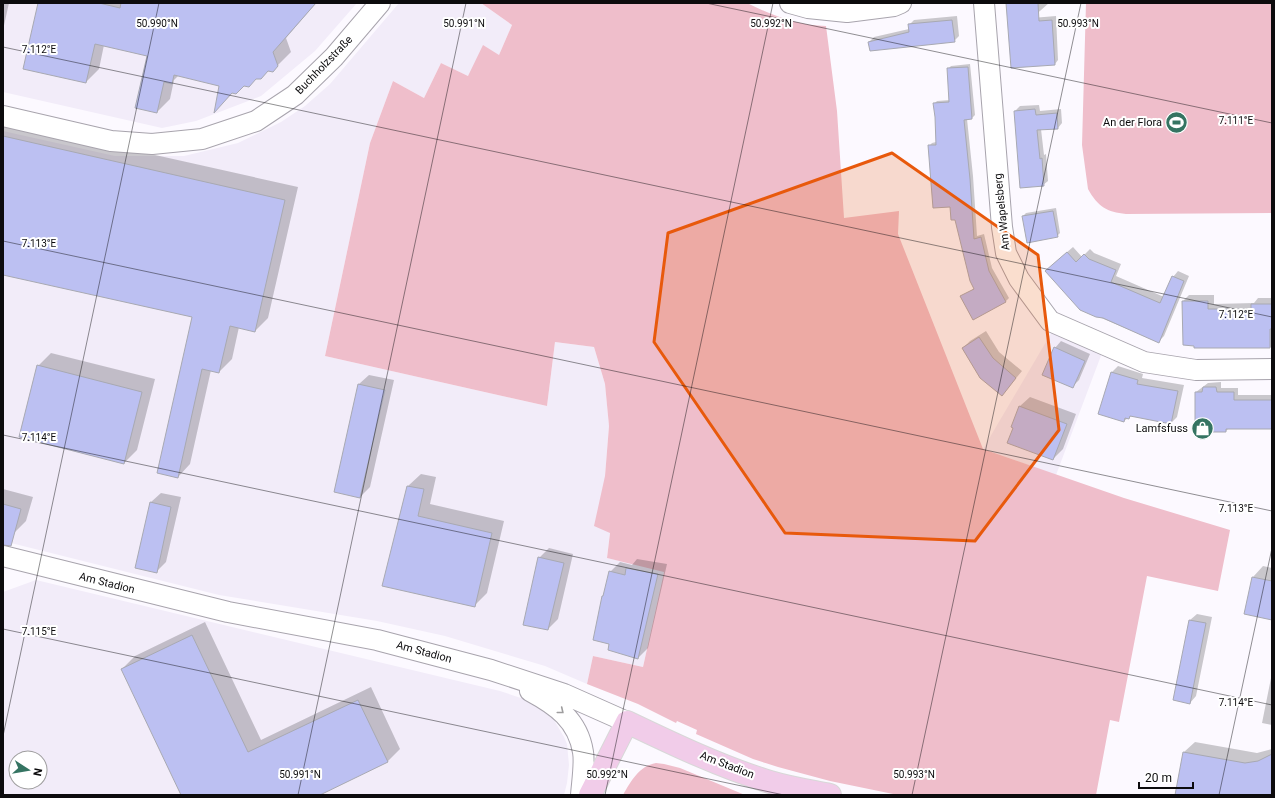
<svg xmlns="http://www.w3.org/2000/svg" width="1275" height="798" font-family="Roboto,sans-serif">
  <style>
    .built { fill: #f2ecf9; fill-rule: evenodd }
    .green { fill: #efbecb }
    .shadow { fill: #0003 }
    .building { fill: #bcc0f2; stroke: #a8a9b2 }
    .lines { fill: none; stroke-linecap: round; stroke-linejoin: round }
    .minor-casing { stroke: #a8a4ad; stroke-width: 22 }
    .major-casing { stroke: #d8d8d8; stroke-width: 24 }
    .minor { stroke: #fff; stroke-width: 20 }
    .major { stroke: #f1cce9; stroke-width: 22 }
    .oneway { stroke: #9e9d9e }
    .marked { fill: #e8590c; fill-opacity: 0.2; stroke: #e8590c; stroke-width: 3; stroke-linejoin: round }
    .ticks { fill: none; stroke: #0c0b0d; stroke-width: 1; stroke-opacity: 0.45 }
    .labels { text-anchor: middle; dominant-baseline: central; stroke-width: 4; stroke-linejoin: round; paint-order: stroke }
    .street-label { font-size: 11px; fill: #0c0b0d; stroke: #fff }
    .poi-label { font-size: 11px; fill: #0c0b0d; stroke: #fff; text-anchor: end }
    .ticks-label { font-size: 10px; text-anchor: middle; fill: #0c0b0d; stroke: #fff; stroke-width: 4; stroke-linejoin: round; paint-order: stroke }
  </style>
  <rect width="100%" height="100%" fill="#fcf9ff"/>
  <path class="built" d="M3 3H357L315 51 261 96 196 121 162 128 3 92Z
    M399 3H481L512 25 499 55 468 76 441 63 424 98 393 81 370 143 325 356 547 406 555 342 594 347 605 384 609 426 605 476 610 532 607 558 664 571 643 667 593 656 587 684 545 666 445 636 377 621 219 595 3 541V131L115 156H184L238 143 281 122 305 106 330 84Z
    M1053 330 1102 353 1056 475 983 449Z
    M36 580 500 691 536 703 546 710 554 720 564 737 567 744 569 765 567 783 564 795H3V592ZM16 758H40V782H16Z"/>
  <path class="green" d="M481 3H747C771 15 799 26 826 26L837 111 844 218 899 211 898 234 983 449 1124 498 1230 530 1218 591 1147 576 1119 722 1110 720 1096 795H898L830 781 778 767 753 759 696 734 697 730 677 721 676 723 638 704 587 684 593 656 643 667 664 572 607 558 610 533 594 526 605 476 609 426 605 384 594 347 555 342 547 406 325 356 370 143 393 81 424 98 441 63 468 76 483 45 499 55 512 25Z
    M1086 3H1272V213L1126 214C1107 212 1098 207 1088 189L1082 145Z
    M656 763 664 764 680 768 745 795H623C631 781 639 766 656 763Z"/>
  <path class="shadow" d="M3 3H9L3 30Z
    M39 3H316L286 38 291 52 272 71 268 70 232 93 215 110 221 86 179 75 174 80 170 99 157 112 148 55 104 45 99 69 86 82Z
    M1007 3H1049L1032 18 1056 16 1058 60 1055 64Z
    M957 16 959 36 954 41 869 42 874 37 909 29V25L914 20Z
    M970 64 975 115 972 118 967 119 973 176 977 236 984 234 992 268 1009 298 1006 301 961 297 975 288 956 219 929 146 932 143 936 142V117L934 104 937 101 950 100 948 69 951 66Z
    M1039 105 1040 111 1061 109 1062 123 1058 128 1041 129 1044 155 1046 154 1048 181 1043 185 1015 111 1020 106Z
    M3 121 298 187 268 318 255 331 239 327 232 359 219 372 211 370 190 464 178 477 193 317 3 274Z
    M1056 208 1060 233 1057 236 1023 216 1026 213Z
    M1073 247 1082 257 1090 249 1094 253 1121 264 1116 276 1164 297 1173 277 1178 271 1189 276 1164 336 1158 342 1080 309 1052 265Z
    M1189 295H1214V304L1254 303 1258 298H1272V347H1195L1183 301Z
    M986 331 999 352 1022 371 1008 388 963 348 970 341Z
    M1061 341 1090 354 1079 380 1072 387 1055 348Z
    M51 353 155 379 137 450 124 463 38 366Z
    M1118 366 1143 374 1142 378 1184 385 1177 417 1171 423 1131 416 1124 421 1099 413 1112 372Z
    M369 375 394 380 370 487 360 497 359 384Z
    M1221 382V388H1238V395H1272V429L1229 428 1226 431 1196 392 1208 383Z
    M1030 397 1076 414 1063 449 1053 459 1020 406Z
    M421 474 436 477 430 504 504 521 487 593 474 606 384 585 408 486Z
    M3 489 33 497 26 521 14 533 3 530Z
    M161 493 181 497 166 562 156 572 151 502Z
    M549 548 573 554 558 619 548 629 539 558Z
    M637 559 667 564 648 648 638 658 611 643 605 594 610 572 620 562 632 565Z
    M1263 566 1272 568V619L1253 577Z
    M1197 614 1212 617 1196 696 1190 703V620Z
    M205 622 261 740 371 687 400 749 387 762 317 795H183L122 669 135 656Z
    M1272 673V725L1262 723Z
    M1195 742 1257 753 1272 749V795H1176L1184 752Z"/>
  <path class="building" d="M38 3H99L120 8 121 3H316L273 52 278 66 273 72 268 71 261 79H256L249 87 244 86 236 94 232 93 214 113 219 86 174 75 172 84 164 82 157 113 135 108 147 56 95 44 86 83 23 69Z
    M1006 3H1038L1039 21 1052 20 1055 65 1011 68Z
    M952 20 955 42 870 51 868 42 909 32 908 24Z
    M968 67 972 119 964 120 970 179 974 239 981 237 989 271 1006 302 973 320 960 296 974 289 970 281 955 220H951L950 207 933 208 928 145H936L935 117 933 103 949 102 947 68Z
    M1035 109 1036 115 1057 113 1058 129 1037 130 1040 159 1042 158 1044 186 1020 188 1014 111Z
    M3 136 285 200 255 332 230 326 219 373 202 369 178 478 157 473 192 317 3 275Z
    M1053 211 1058 237 1027 243 1022 216Z
    M1067 252 1076 262 1084 254 1089 259 1116 270 1111 282 1160 303 1172 276 1184 281 1159 343 1103 318 1096 317 1080 310 1045 271Z
    M1182 301H1208V309H1251V304H1272V329H1270V348H1194V346L1183 345Z
    M979 337 993 358 1016 378 1002 396 980 378 962 348Z
    M1054 347 1085 361 1073 388 1042 375Z
    M37 365 142 392 124 464 19 437Z
    M1111 372 1138 380 1137 384 1178 391 1171 424 1130 416 1129 419 1125 418 1124 422 1098 414Z
    M358 384 385 390 360 498 334 492Z
    M1203 387H1216L1217 392H1234V400H1272V429H1226V432H1195V392H1202Z
    M1019 406 1067 424 1053 460 1007 443 1013 428 1011 427Z
    M407 486 424 489 418 516 492 533 475 607 382 586Z
    M150 502 171 507 157 573 135 568Z
    M3 504 21 509 11 546 3 545Z
    M538 557 564 563 548 630 523 625Z
    M626 568 658 574 638 659 608 650 609 644 593 640 602 596H603L609 571 625 575Z
    M1252 577 1272 581V620L1244 614Z
    M1189 620 1206 623 1190 704 1173 700Z
    M192 635 248 752 358 700 388 762 320 795H181L121 669Z
    M1183 752 1245 763 1258 761 1272 754V795H1175Z"/>
  <g class="lines">
    <defs>
      <path id="minor" d="M790 3 808 8 847 12 894 6 901 3
        M984 3 1002 227 1006 253 1019 279 1050 321 1144 362 1196 370 1272 369
        M3 116 111 141 152 144 202 139 256 121 295 95 334 57 380 3
        M3 556 228 612 377 640 491 670 564 694 627 722
        M530 691C556 705 578 720 583 752 585 763 582 782 581 795"/>
      <path id="major" d="M590 795 627 722C673 744 721 767 770 782 790 788 810 791 830 795"/>
    </defs>
    <use href="#minor" class="minor-casing"/>
    <use href="#major" class="major-casing"/>
    <use href="#minor" class="minor"/>
    <use href="#major" class="major"/>
  </g>
  <defs><path id="oneway-chevron" d="M-2-3.5L2.5 0L-2 3.5" fill="none" stroke-width="1.6" stroke-linecap="round" stroke-linejoin="round"/></defs>
  <use class="oneway" href="#oneway-chevron" transform="translate(561 711) rotate(39)"/>
  <path class="marked" d="M892 153 1038 255 1059 430 975 541 785 533 654 342 668 233Z"/>
  <path class="ticks" d="M706 3 1272 123M3 47 1272 317M3 241 1272 511M3 435 1272 705M3 629 784 795M3 736 159 3M298 795 466 3M605 795 773 3M912 795 1081 3M1219 795 1272 548"/>
  <defs>
    <symbol id="stadium-disc" viewBox="-11 -11 22 22"><circle r="9.5" fill="#357462" stroke="#fff"/><path d="M0-5a6.5 5 0 1 0 0 10a6.5 5 0 1 0 0-10ZM-3.5-1.8h7v3.6h-7Z" fill="#fff"/></symbol>
    <symbol id="shop-disc" viewBox="-11 -11 22 22"><circle r="9.5" fill="#357462" stroke="#fff"/><path d="M-5-2.5h2.3a2.7 3.5 0 0 1 5.4 0H5L5.5 6h-11ZM-1.5-2.5h3a1.5 2.3 0 0 0-3 0Z" fill="#fff"/></symbol>
  </defs>
  <g fill-rule="evenodd">
    <use href="#stadium-disc" x="1164" y="110" width="25" height="25"/>
    <use href="#shop-disc" x="1190" y="416" width="25" height="25"/>
  </g>
  <g class="labels">
    <g class="street-label">
      <text transform="translate(324 65) rotate(-46)">Buchholzstraße</text>
      <text transform="translate(1002 212) rotate(-96)">Am Wapelsberg</text>
      <text transform="translate(107 583) rotate(14)">Am Stadion</text>
      <text transform="translate(424 652) rotate(15)">Am Stadion</text>
      <text transform="translate(727 765) rotate(21)">Am Stadion</text>
    </g>
    <g class="poi-label">
      <text x="1162" y="122">An der Flora</text>
      <text x="1188" y="428">Lamfsfuss</text>
    </g>
  </g>
  <g class="ticks-label">
    <text x="157" y="27">50.990°N</text>
    <text x="464" y="27">50.991°N</text>
    <text x="771" y="27">50.992°N</text>
    <text x="1078" y="27">50.993°N</text>
    <text x="39" y="53">7.112°E</text>
    <text x="1236" y="124">7.111°E</text>
    <text x="39" y="247">7.113°E</text>
    <text x="1236" y="318">7.112°E</text>
    <text x="39" y="441">7.114°E</text>
    <text x="1236" y="512">7.113°E</text>
    <text x="39" y="635">7.115°E</text>
    <text x="1236" y="706">7.114°E</text>
    <text x="300" y="778">50.991°N</text>
    <text x="607" y="778">50.992°N</text>
    <text x="914" y="778">50.993°N</text>
  </g>
  <rect width="1275" height="798" fill="none" stroke="#0c0b0d" stroke-width="8"/>
  <g transform="translate(28 770) rotate(102)"><circle r="19" fill="#ffffff" stroke="#9e9d9e"/>
  <path d="M0-3L7 15L0 10L-7 15Z" fill="#357462"/>
  <text y="-6" font-size="11" font-weight="bold" text-anchor="middle" fill="#0c0b0d">N</text>
  </g>
  <path d="M1139 782v6h54v-6" fill="none" stroke="#0c0b0d" stroke-width="2"/>
  <text x="1145" y="782" font-size="12" fill="#0c0b0d" stroke="#ffffff" stroke-width="3" paint-order="stroke">20 m</text>
</svg>
